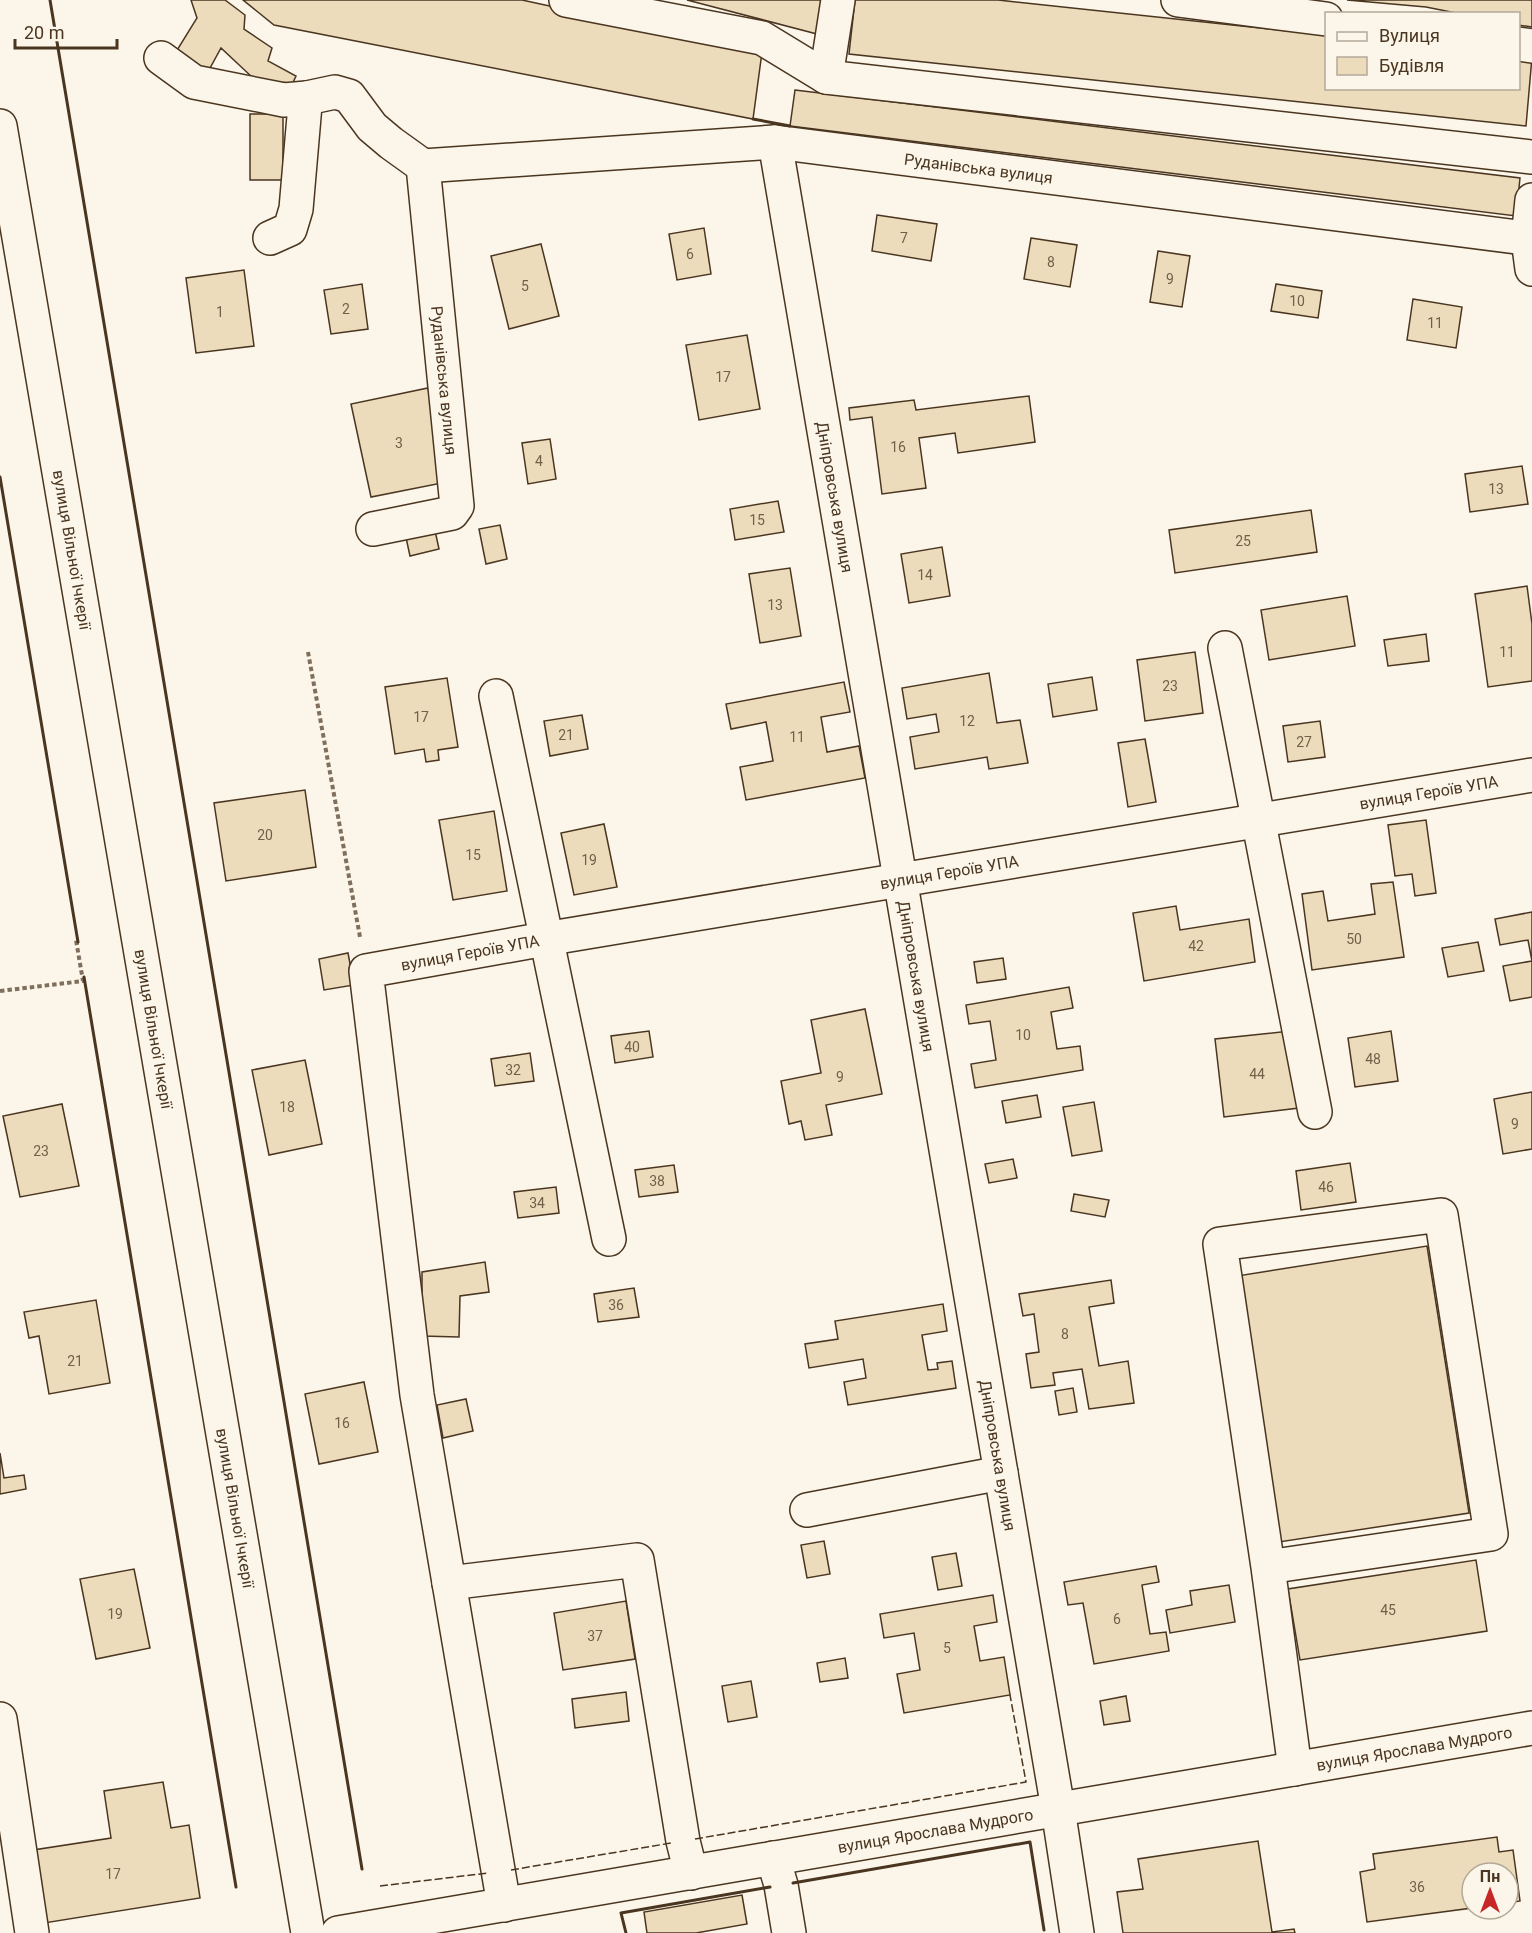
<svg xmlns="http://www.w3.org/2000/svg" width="1532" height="1933" font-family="Roboto,sans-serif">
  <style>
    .building { fill: #ecdcbc; stroke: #4a3520; stroke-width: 1.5 }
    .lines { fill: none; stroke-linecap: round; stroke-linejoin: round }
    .minor-casing { stroke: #4a3520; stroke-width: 36 }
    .major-casing { stroke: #4a3520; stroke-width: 36 }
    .path { stroke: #7f6f5c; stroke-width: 4; stroke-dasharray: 4.5 3; stroke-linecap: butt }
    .minor { stroke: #fbf6e9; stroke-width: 33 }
    .major { stroke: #fbf6e9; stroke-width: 33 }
    .fence { stroke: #4a3520; stroke-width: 1.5; stroke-dasharray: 8 3; stroke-linecap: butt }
    .wall { stroke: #4a3520; stroke-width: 3 }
    .labels { text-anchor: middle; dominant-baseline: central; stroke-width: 4.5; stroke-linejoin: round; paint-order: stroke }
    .number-label { font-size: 14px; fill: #725f47 }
    .street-label { font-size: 16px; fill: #4a3520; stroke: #fbf6e9 }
  </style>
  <rect width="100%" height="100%" fill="#fbf6e9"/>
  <path class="building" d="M191 0H225L245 15 244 29 272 48 268 61 296 76 287 95 253 78 221 48 204 79 174 55 197 18Z
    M243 0H522L762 52 753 119 274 25Z
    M687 0H822L817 34Z
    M855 0H998L1326 35V88H1518V55L1532 57 1526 126 849 54Z
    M1347 0H1532V27L1518 25V14H1461L1426 7Z
    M795 90 1520 178 1516 216 790 126Z
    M250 114H283V180H250Z
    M877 215 937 224 931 261 872 251Z
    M704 228 711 274 677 280 669 234Z
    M1031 238 1077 245 1070 287 1024 279Z
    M541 244 559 316 509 329 491 256Z
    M1158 251 1190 256 1182 307 1150 302Z
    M244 270 254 346 196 353 186 278Z
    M362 284 368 329 331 334 324 290Z
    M1276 284 1322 291 1318 318 1271 311Z
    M1413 299 1462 307 1456 348 1407 340Z
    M747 335 760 409 699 420 686 345Z
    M428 388 447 482 371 497 351 404Z
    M1029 396 1035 442 958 453 955 433 919 438 926 488 882 494 872 417 850 420 849 408 914 400 916 410Z
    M550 439 556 479 528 484 522 443Z
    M1522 466 1528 504 1470 512 1465 474Z
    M778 501 784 532 735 540 730 509Z
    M1311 510 1317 552 1175 573 1169 530Z
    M500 525 507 559 486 564 479 529Z
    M434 526 439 549 410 556 405 533Z
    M942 547 950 596 909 603 901 554Z
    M790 568 801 636 760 643 749 574Z
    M1527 586 1532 624V681L1488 687 1475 594Z
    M1347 596 1355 646 1269 660 1261 610Z
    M1426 634 1429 661 1388 666 1384 640Z
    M1195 652 1203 713 1145 721 1137 660Z
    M989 673 997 723 1020 720 1028 763 989 769 987 757 915 769 910 737 939 732 936 714 907 719 902 688Z
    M1092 677 1097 710 1053 717 1048 684Z
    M447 678 458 747 438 750 439 760 426 762 424 749 395 754 385 687Z
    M844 682 850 712 821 717 827 752 859 746 865 778 746 800 740 767 773 761 766 722 731 729 726 704Z
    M582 715 588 749 550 756 544 721Z
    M1320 721 1325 757 1288 762 1283 726Z
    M1145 739 1156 802 1128 807 1118 743Z
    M305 790 316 867 226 881 214 803Z
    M494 811 507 891 453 900 439 820Z
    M1426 820 1436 893 1415 896 1412 874 1395 876 1388 825Z
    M604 824 617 887 574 895 561 833Z
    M1393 882 1404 957 1312 970 1302 894 1323 891 1328 921 1375 914 1371 884Z
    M1176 906 1180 930 1249 919 1255 962 1144 981 1133 913Z
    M1532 912V997L1510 1001 1503 966 1532 961 1528 940 1500 945 1495 919Z
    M1478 942 1484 971 1448 977 1442 948Z
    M348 953 354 985 324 990 319 959Z
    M1003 958 1006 979 977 983 974 962Z
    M1069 987 1073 1008 1051 1012 1057 1049 1080 1046 1083 1070 975 1088 971 1064 996 1060 990 1021 969 1024 966 1005Z
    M865 1009 882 1094 826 1105 832 1135 805 1140 801 1121 789 1124 781 1081 821 1073 811 1020Z
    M649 1031 653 1057 615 1063 611 1036Z
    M1290 1031 1299 1108 1224 1117 1215 1039Z
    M1391 1031 1398 1081 1355 1087 1348 1038Z
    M530 1053 534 1081 495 1086 491 1059Z
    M305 1060 322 1144 269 1155 252 1070Z
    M1532 1092V1149L1503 1154 1494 1099Z
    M1037 1095 1041 1117 1006 1123 1002 1101Z
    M1094 1102 1102 1151 1072 1156 1063 1107Z
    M62 1104 79 1186 20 1197 3 1116Z
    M1013 1159 1017 1178 989 1183 985 1164Z
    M1350 1163 1356 1202 1301 1210 1296 1171Z
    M674 1165 678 1192 639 1197 635 1170Z
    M556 1187 559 1213 518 1218 514 1192Z
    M1074 1194 1109 1200 1105 1217 1071 1211Z
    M1427 1246 1469 1513 1279 1542 1237 1276Z
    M485 1262 489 1292 460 1296 459 1337 422 1336V1272Z
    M1111 1280 1114 1303 1089 1307 1099 1366 1128 1361 1134 1403 1089 1409 1082 1369 1053 1373 1055 1385 1031 1388 1026 1354 1039 1352 1034 1314 1023 1316 1019 1294Z
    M634 1288 639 1317 598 1322 594 1294Z
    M96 1300 110 1383 49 1394 39 1336 29 1338 24 1312Z
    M943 1304 947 1331 922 1335 928 1370 938 1369 937 1363 952 1361 956 1388 848 1405 844 1382 866 1378 863 1359 809 1368 805 1344 838 1339 835 1321Z
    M364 1382 378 1452 319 1464 305 1394Z
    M1073 1388 1077 1412 1059 1415 1055 1391Z
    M466 1399 473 1431 443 1438 437 1405Z
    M0 1453 4 1478 24 1475 26 1489 0 1494Z
    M824 1541 830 1574 807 1578 801 1545Z
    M956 1553 962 1586 938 1590 932 1557Z
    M1476 1560 1487 1631 1300 1660 1288 1589Z
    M1156 1566 1159 1582 1142 1585 1150 1634 1166 1632 1169 1651 1094 1664 1083 1603 1068 1605 1064 1582Z
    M134 1569 150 1648 96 1659 80 1579Z
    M1229 1585 1235 1622 1170 1633 1166 1610 1192 1605 1190 1591Z
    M993 1595 997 1622 974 1626 980 1661 1004 1657 1010 1695 904 1713 897 1674 920 1670 914 1633 884 1638 880 1614Z
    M626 1601 635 1659 563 1670 554 1613Z
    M845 1658 848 1678 820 1682 817 1663Z
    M751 1681 757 1717 728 1722 722 1686Z
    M626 1692 629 1721 575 1728 572 1699Z
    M1126 1696 1130 1721 1104 1725 1100 1701Z
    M163 1782 171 1828 189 1825 200 1898 38 1924 27 1851 111 1838 104 1791Z
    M1497 1837 1499 1852 1513 1850 1520 1901 1508 1903V1873H1472V1908L1367 1922 1360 1872 1375 1869 1373 1854Z
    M1258 1841 1272 1932 1294 1929 1295 1933H1123L1117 1892 1143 1889 1138 1859Z
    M742 1895 747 1924 696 1933H647L644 1912Z"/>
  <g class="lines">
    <defs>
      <g id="minor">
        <path d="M566 0 762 38 826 77 1532 157"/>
        <path d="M1178 0 1326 19"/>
        <path d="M1518 44 1532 46"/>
        <path d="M161 58 194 82 284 100 307 98"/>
        <path d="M826 77 838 0"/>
        <path id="s1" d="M775 142 1058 1809 1077 1933"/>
        <path id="s2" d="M423 166 775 142 1532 239"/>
        <path d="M1532 200 1528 239 1532 269"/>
        <path id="s3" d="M270 238 290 229 296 209 305 105 307 98 335 92 349 96 372 127 391 143 423 166 457 506 452 513 373 529"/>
        <path d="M1225 648 1315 1112"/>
        <path d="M496 696 609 1239"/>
        <path d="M807 1510 1001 1473"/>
        <path d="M1268 1567 1220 1244 1441 1215 1491 1534 1268 1567 1295 1769"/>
        <path d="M449 1583 637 1560 683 1841 691 1873"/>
        <path d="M0 1719 32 1933"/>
        <path d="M773 1858 781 1885 789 1933"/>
        <path id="s4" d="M504 1905 417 1395 366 971 545 939 1532 775"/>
        <path id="s5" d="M338 1933 1532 1728"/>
      </g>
      <g id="major">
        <path id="s6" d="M0 126 308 1933"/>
      </g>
    </defs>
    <use href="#minor" class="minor-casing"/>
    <use href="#major" class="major-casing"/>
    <path class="path" d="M308 652 360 937
      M0 991 83 981 76 940"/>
    <use href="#minor" class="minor"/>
    <use href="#major" class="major"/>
    <path class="fence" d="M695 1839 1026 1782 1010 1695
      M511 1870 671 1843
      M380 1886 488 1873"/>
    <path class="wall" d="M50 0 362 1869
      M753 119 790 126
      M0 477 78 942
      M84 977 236 1887
      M793 1883 1030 1842 1044 1930
      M626 1933 621 1913 770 1887"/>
  </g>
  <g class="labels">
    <g class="number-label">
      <text x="904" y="238">7</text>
      <text x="690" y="254">6</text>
      <text x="1051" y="262">8</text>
      <text x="1170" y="279">9</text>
      <text x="525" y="286">5</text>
      <text x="1297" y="301">10</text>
      <text x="346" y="309">2</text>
      <text x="220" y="312">1</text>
      <text x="1435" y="323">11</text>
      <text x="723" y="377">17</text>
      <text x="399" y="443">3</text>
      <text x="898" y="447">16</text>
      <text x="539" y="461">4</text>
      <text x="1496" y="489">13</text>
      <text x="757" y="520">15</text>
      <text x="1243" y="541">25</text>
      <text x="925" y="575">14</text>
      <text x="775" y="605">13</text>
      <text x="1507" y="652">11</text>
      <text x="1170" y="686">23</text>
      <text x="421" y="717">17</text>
      <text x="967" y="721">12</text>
      <text x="566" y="735">21</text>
      <text x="797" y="737">11</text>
      <text x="1304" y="742">27</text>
      <text x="265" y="835">20</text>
      <text x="473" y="855">15</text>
      <text x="589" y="860">19</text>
      <text x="1354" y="939">50</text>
      <text x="1196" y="946">42</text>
      <text x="1023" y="1035">10</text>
      <text x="632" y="1047">40</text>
      <text x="1373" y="1059">48</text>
      <text x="513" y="1070">32</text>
      <text x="1257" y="1074">44</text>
      <text x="840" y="1077">9</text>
      <text x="287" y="1107">18</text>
      <text x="1515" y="1124">9</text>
      <text x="41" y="1151">23</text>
      <text x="657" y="1181">38</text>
      <text x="1326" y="1187">46</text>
      <text x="537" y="1203">34</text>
      <text x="616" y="1305">36</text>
      <text x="1065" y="1334">8</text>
      <text x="75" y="1361">21</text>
      <text x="342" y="1423">16</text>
      <text x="1388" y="1610">45</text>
      <text x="115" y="1614">19</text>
      <text x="1117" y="1619">6</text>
      <text x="595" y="1636">37</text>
      <text x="947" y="1648">5</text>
      <text x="113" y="1874">17</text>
      <text x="1417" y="1887">36</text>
    </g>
    <g class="street-label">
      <text stroke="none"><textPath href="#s2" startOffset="558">Руданівська вулиця</textPath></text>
      <text stroke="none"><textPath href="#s3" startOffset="516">Руданівська вулиця</textPath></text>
      <text stroke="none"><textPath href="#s1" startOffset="360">Дніпровська вулиця</textPath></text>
      <text stroke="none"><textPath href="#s6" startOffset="430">вулиця Вільної Ічкерії</textPath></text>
      <text stroke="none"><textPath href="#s4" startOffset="2022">вулиця Героїв УПА</textPath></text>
      <text stroke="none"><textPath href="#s4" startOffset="1536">вулиця Героїв УПА</textPath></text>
      <text stroke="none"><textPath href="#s4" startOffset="1050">вулиця Героїв УПА</textPath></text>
      <text stroke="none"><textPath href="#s1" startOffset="846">Дніпровська вулиця</textPath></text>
      <text stroke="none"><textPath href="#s6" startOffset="916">вулиця Вільної Ічкерії</textPath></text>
      <text stroke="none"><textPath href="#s1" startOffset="1332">Дніпровська вулиця</textPath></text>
      <text stroke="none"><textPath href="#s6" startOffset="1402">вулиця Вільної Ічкерії</textPath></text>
      <text stroke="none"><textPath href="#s5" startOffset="1092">вулиця Ярослава Мудрого</textPath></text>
      <text stroke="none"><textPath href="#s5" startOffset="606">вулиця Ярослава Мудрого</textPath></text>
    </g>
  </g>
  <rect x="1325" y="12" width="195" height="78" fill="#fbf6e9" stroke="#b4a999" stroke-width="1.5"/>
  <rect x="1337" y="32" width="30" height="9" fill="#fbf6e9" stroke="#b4a999" stroke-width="1.5"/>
  <text x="1379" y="42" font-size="18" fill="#4a3520">Вулиця</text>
  <rect x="1337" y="57" width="30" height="18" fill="#ecdcbc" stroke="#b4a999" stroke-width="1.5"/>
  <text x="1379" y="72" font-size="18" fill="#4a3520">Будівля</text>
  <g transform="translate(1490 1891)"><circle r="28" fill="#fbf6e9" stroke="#b4a999" stroke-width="1.5"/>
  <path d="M0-4.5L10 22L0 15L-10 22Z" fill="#c62828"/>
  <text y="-9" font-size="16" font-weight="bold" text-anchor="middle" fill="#4a3520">Пн</text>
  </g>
  <path d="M15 39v9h102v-9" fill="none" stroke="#4a3520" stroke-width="3"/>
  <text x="24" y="39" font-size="18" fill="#4a3520" stroke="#fbf6e9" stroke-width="4.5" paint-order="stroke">20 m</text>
</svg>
